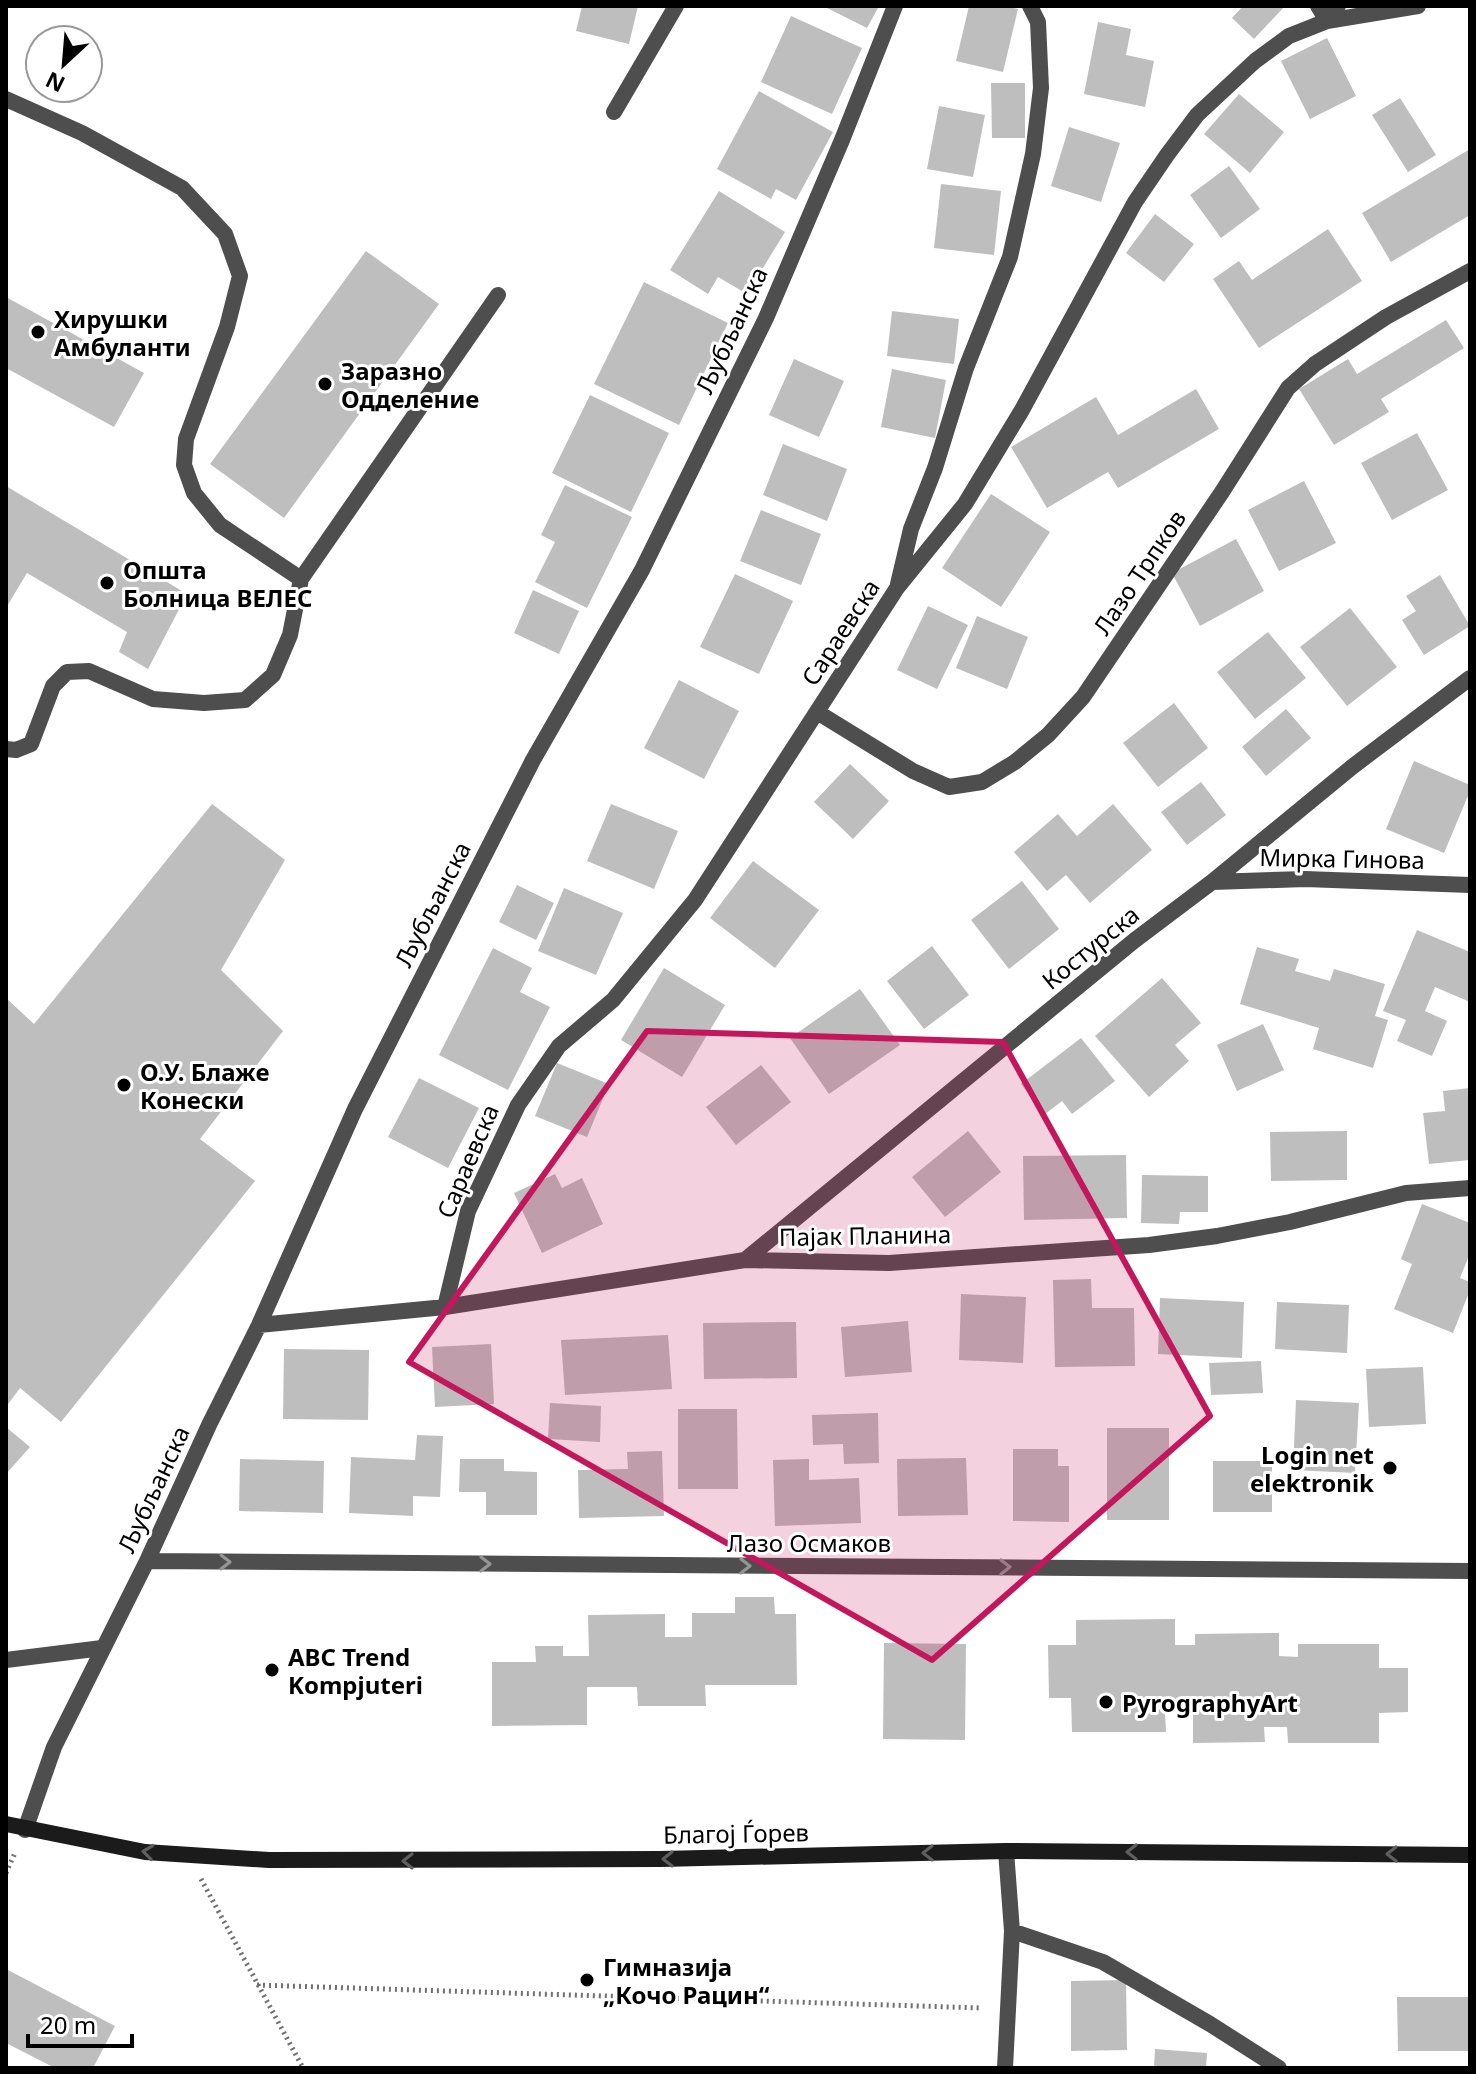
<svg xmlns="http://www.w3.org/2000/svg" width="1476" height="2074" font-family="'Noto Sans',sans-serif">
  <style>
    .building { fill: #bebebe }
    .lines { fill: none; stroke-linecap: round; stroke-linejoin: round }
    .path { stroke: #707070; stroke-width: 5; stroke-dasharray: 2 4; stroke-linecap: butt }
    .lane { stroke: #4e4e4e; stroke-width: 16 }
    .street { stroke: #4e4e4e; stroke-width: 16 }
    .secondary { stroke: #1b1b1b; stroke-width: 16 }
    .oneway { stroke: #959595 }
    .oneway2 { stroke: #5f5f5f }
    .marked { fill: #c2185b; fill-opacity: 0.2; stroke: #c2185b; stroke-width: 6; stroke-linejoin: round }
    .poi-dot { fill: #000; stroke: #fff; stroke-width: 3 }
    .labels { text-anchor: middle; dominant-baseline: central; stroke-width: 6; stroke-linejoin: round; paint-order: stroke }
    .poi-label { font-size: 24px; font-weight: bold; fill: #000; stroke: #fff; text-anchor: start }
    .street-label { font-size: 24px; fill: #000; stroke: #fff }
  </style>
  <rect width="100%" height="100%" fill="#fff"/>
  <path class="building" d="M582 6H638L629 44 576 31Z
    M823 6H879L867 28Z
    M969 6H1006L1018 9 1003 72 956 61Z
    M1243 6H1285L1254 39 1232 18Z
    M791 16 862 48 832 114 761 82Z
    M1098 22 1131 29 1126 55 1154 61 1145 107 1084 94Z
    M1327 38 1356 96 1310 119 1281 61Z
    M991 83H1025V138H992Z
    M759 91 833 132 796 200 776 189 771 199 717 169Z
    M1239 94 1284 132 1250 173 1204 134Z
    M1400 98 1436 155 1408 172 1372 115Z
    M939 106 985 115 973 177 927 169Z
    M1069 127 1120 143 1101 202 1051 186Z
    M1470 149V215L1391 262 1362 213Z
    M1229 166 1260 209 1221 238 1190 195Z
    M941 184 1001 191 994 255 934 248Z
    M719 191 785 232 747 294 718 277 708 294 670 270Z
    M1155 214 1194 244 1164 282 1126 253Z
    M1328 229 1362 281 1259 348 1213 279 1239 261 1252 280Z
    M366 251 439 304 284 518 210 464Z
    M644 282 728 323 679 425 594 384Z
    M6 297 144 373 114 427 6 368Z
    M892 311 959 319 954 364 887 356Z
    M1446 320 1464 348 1381 399 1389 412 1334 445 1299 389 1348 359 1357 374Z
    M794 359 844 381 819 437 769 415Z
    M892 369 946 380 935 438 881 427Z
    M1196 389 1219 429 1118 488 1108 472 1047 508 1011 447 1096 397 1118 435Z
    M590 395 669 433 631 512 552 473Z
    M1417 433 1448 490 1392 520 1361 463Z
    M783 444 847 469 827 521 763 495Z
    M1304 481 1336 543 1279 571 1248 510Z
    M565 485 632 517 587 608 535 582 555 542 541 535Z
    M6 486 187 594 148 669 119 652 127 632 27 573 6 608Z
    M991 494 1050 532 1001 607 942 568Z
    M761 510 821 534 801 585 740 561Z
    M1236 539 1264 591 1200 626 1172 573Z
    M735 574 793 601 759 674 700 647Z
    M1440 575 1470 626 1424 655 1402 620 1416 611 1406 596Z
    M533 590 579 611 559 654 514 633Z
    M928 606 968 625 937 689 897 670Z
    M1350 608 1397 667 1347 706 1300 647Z
    M977 616 1028 637 1007 689 956 668Z
    M1268 632 1306 678 1255 719 1217 672Z
    M679 680 739 711 704 779 644 748Z
    M1174 703 1208 748 1158 787 1123 743Z
    M1286 709 1311 738 1266 776 1242 747Z
    M1414 761 1470 785V791L1444 853 1386 829Z
    M850 764 889 801 853 839 814 802Z
    M1201 782 1226 815 1187 845 1161 812Z
    M212 804 285 860 221 970 283 1031 200 1139 255 1181 61 1422 20 1388 6 1407V998L34 1024Z
    M611 804 678 831 654 889 587 861Z
    M1113 804 1152 850 1090 903 1066 875 1047 891 1014 852 1058 814 1077 836Z
    M753 861 819 910 775 968 710 918Z
    M1022 881 1059 929 1009 969 971 920Z
    M517 885 554 903 536 940 499 922Z
    M564 888 623 913 596 975 538 951Z
    M1417 930 1470 952V1002L1435 987 1425 1011 1447 1021 1432 1056 1397 1041 1406 1020 1383 1011Z
    M932 946 969 995 924 1029 887 981Z
    M1257 947 1299 959 1295 971 1330 981 1334 969 1385 984 1375 1016 1388 1020 1373 1068 1313 1049 1319 1028 1240 1004Z
    M493 948 532 968 520 992 550 1007 508 1090 439 1055Z
    M664 968 725 1005 682 1077 621 1040Z
    M1162 978 1201 1023 1175 1045 1189 1061 1149 1097 1095 1036Z
    M860 989 900 1045 829 1094 790 1038Z
    M1263 1024 1284 1070 1237 1091 1217 1045Z
    M1081 1038 1115 1081 1072 1114 1062 1101 1044 1115 1021 1084Z
    M557 1063 609 1084 587 1137 535 1116Z
    M761 1065 791 1102 736 1145 706 1107Z
    M419 1078 479 1108 448 1168 388 1137Z
    M1470 1088V1160L1429 1164 1423 1113 1445 1111 1443 1091Z
    M968 1131 1001 1172 945 1217 912 1177Z
    M1347 1131V1180L1271 1181 1270 1132Z
    M1126 1155 1127 1218 1024 1220 1023 1156Z
    M555 1174 562 1188 582 1178 603 1224 542 1253 514 1193Z
    M1142 1175 1208 1176V1212H1180L1179 1224 1141 1223Z
    M1422 1204 1470 1223V1253L1460 1278 1470 1282V1290L1453 1333 1394 1309 1412 1264 1401 1259Z
    M1091 1279 1092 1308H1134L1135 1366 1055 1367 1053 1280Z
    M961 1294 1026 1297 1023 1363 959 1360Z
    M1160 1298 1244 1302 1242 1358 1158 1354Z
    M1277 1302 1349 1305 1347 1353 1275 1349Z
    M908 1321 912 1372 845 1377 841 1327Z
    M796 1322 797 1378 704 1379 703 1323Z
    M668 1335 672 1389 565 1395 561 1340Z
    M491 1344 494 1404 435 1407 432 1347Z
    M284 1349 369 1350 368 1420 283 1419Z
    M1261 1361 1263 1393 1211 1395 1209 1363Z
    M1423 1367 1426 1424 1369 1427 1366 1369Z
    M1296 1400 1359 1403 1355 1473 1293 1470Z
    M550 1403 601 1406 600 1442 548 1439Z
    M678 1409H737L738 1489H678Z
    M878 1413 879 1463 844 1464 843 1444 813 1445 812 1415Z
    M6 1427 30 1447 6 1474Z
    M1107 1428H1169V1520H1107Z
    M417 1435 443 1436 440 1497 413 1496V1516L349 1513 351 1457 415 1460Z
    M1013 1449H1058V1466H1069V1522L1013 1521Z
    M662 1451 664 1516 579 1518 578 1470 628 1469 627 1452Z
    M966 1458 968 1515 898 1516 897 1459Z
    M240 1459 324 1461 323 1513 239 1511Z
    M460 1459H504V1471L537 1472V1515H486V1492H459Z
    M809 1459V1480L859 1478 861 1523 775 1526 773 1460Z
    M1213 1461H1272V1512H1213Z
    M735 1597H774L775 1614H796L797 1685H705L706 1706H638L637 1687H587V1725L492 1726V1662H536L535 1646H563V1656H589L588 1615 665 1614V1637H692V1613H735Z
    M1175 1619V1645H1195V1634L1279 1633V1656L1298 1657V1644H1379V1668H1408V1712L1379 1713V1743H1288L1287 1727H1264L1265 1742 1193 1743V1713H1165L1166 1732H1072L1071 1698H1049L1048 1645H1076V1620Z
    M884 1643 966 1644 965 1740 883 1739Z
    M6 1969 115 2026 93 2068H55L6 2043Z
    M1126 1980 1127 2050 1071 2051V1981Z
    M1397 1997H1470V2051H1398Z
    M1155 2049 1207 2053 1206 2068H1154Z"/>
  <g class="lines">
    <path class="path" d="M6 1873 15 1853
      M201 1879 303 2068
      M257 1985 982 2008"/>
    <path class="lane" d="M6 1660 102 1648"/>
    <path class="street" d="M1318 6 1327 21 1338 6
      M6 99 82 133 182 188 225 234 240 276 227 327 186 439 184 465 194 493 220 525 301 579
      M614 112 676 6
      M898 584 911 529 935 468 966 368 1010 257 1033 154 1041 88 1038 22 1030 6
      M817 712 913 771 949 787 982 782 1015 762 1048 735 1083 697 1222 492 1288 388 1315 364 1386 317 1470 271
      M6 749 16 750 31 744 53 686 67 672 89 671 153 699 204 703 245 700 273 675 290 635 301 579 498 295
      M1212 882 1305 879 1470 885
      M745 1260 1135 940 1212 882 1352 767 1470 678
      M445 1307 468 1211 518 1105 559 1046 613 1000 695 900 897 588 965 504 1022 410 1135 202 1167 155 1197 115 1255 61 1289 36 1327 21 1418 6
      M259 1325 445 1307 745 1260 889 1263 1149 1245 1217 1236 1290 1222 1406 1193 1470 1188
      M147 1561 1470 1571
      M25 1830 54 1747 147 1561 209 1425 259 1325 355 1109 533 760 642 570 766 318 842 140 895 6
      M1012 1931 1103 1962 1210 2024 1279 2068
      M1005 2068 1012 1931 1006 1851"/>
    <path class="secondary" d="M6 1824 145 1852 269 1860 661 1859 1006 1851 1470 1855"/>
  </g>
  <defs><path id="oneway-chevron" d="M-2-3.5L2.5 0L-2 3.5" fill="none" stroke-width="1.6" stroke-linecap="round" stroke-linejoin="round" transform="scale(2)"/></defs>
  <g class="oneway">
    <use href="#oneway-chevron" transform="translate(225 1562)"/>
    <use href="#oneway-chevron" transform="translate(485 1564)"/>
    <use href="#oneway-chevron" transform="translate(745 1566)"/>
    <use href="#oneway-chevron" transform="translate(1005 1567)"/>
  </g>
  <g class="oneway2">
    <use href="#oneway-chevron" transform="translate(148 1852) rotate(-173)"/>
    <use href="#oneway-chevron" transform="translate(1132 1852) rotate(-180)"/>
    <use href="#oneway-chevron" transform="translate(928 1853) rotate(179)"/>
    <use href="#oneway-chevron" transform="translate(1392 1854) rotate(-180)"/>
    <use href="#oneway-chevron" transform="translate(668 1859) rotate(179)"/>
    <use href="#oneway-chevron" transform="translate(408 1861) rotate(180)"/>
  </g>
  <path class="marked" d="M647 1031 1003 1042 1210 1416 932 1660 409 1362Z"/>
  <g class="poi-dot">
    <circle cx="38" cy="332" r="8"/>
    <circle cx="325" cy="384" r="8"/>
    <circle cx="107" cy="583" r="8"/>
    <circle cx="124" cy="1085" r="8"/>
    <circle cx="1390" cy="1468" r="8"/>
    <circle cx="272" cy="1670" r="8"/>
    <circle cx="1106" cy="1702" r="8"/>
    <circle cx="587" cy="1980" r="8"/>
  </g>
  <g class="labels">
    <g class="poi-label">
      <text x="54" y="318">Хирушки<tspan x="54" dy="28">Амбуланти</tspan></text>
      <text x="341" y="370">Заразно<tspan x="341" dy="28">Одделение</tspan></text>
      <text x="123" y="569">Општа<tspan x="123" dy="28">Болница ВЕЛЕС</tspan></text>
      <text x="140" y="1071">О.У. Блаже<tspan x="140" dy="28">Конески</tspan></text>
      <text x="1374" y="1454" text-anchor="end">Login net<tspan x="1374" dy="28">elektronik</tspan></text>
      <text x="288" y="1656">ABC Trend<tspan x="288" dy="28">Kompjuteri</tspan></text>
      <text x="1122" y="1702">PyrographyArt</text>
      <text x="603" y="1966">Гимназија<tspan x="603" dy="28">„Кочо Рацин“</tspan></text>
    </g>
    <g class="street-label">
      <text transform="translate(731 330) rotate(-65)">Љубљанска</text>
      <text transform="translate(1139 572) rotate(-56)">Лазо Трпков</text>
      <text transform="translate(840 632) rotate(-57)">Сараевска</text>
      <text transform="translate(1342 858) rotate(1)">Мирка Гинова</text>
      <text transform="translate(432 904) rotate(-63)">Љубљанска</text>
      <text transform="translate(1090 947) rotate(-39)">Костурска</text>
      <text transform="translate(467 1161) rotate(-67)">Сараевска</text>
      <text transform="translate(865 1235) rotate(-1)">Пајак Планина</text>
      <text transform="translate(153 1489) rotate(-65)">Љубљанска</text>
      <text x="809" y="1542">Лазо Осмаков</text>
      <text transform="translate(736 1833) rotate(-1)">Благој Ѓорев</text>
    </g>
  </g>
  <rect width="1476" height="2074" fill="none" stroke="#000000" stroke-width="16"/>
  <g transform="translate(64 64) rotate(206)"><circle r="38" fill="#ffffff" stroke="#999999" stroke-width="2"/>
  <path d="M0-6L14 30L0 20L-14 30Z" fill="#000000"/>
  <text y="-12" font-size="22" font-weight="bold" text-anchor="middle" fill="#000000">N</text>
  </g>
  <path d="M28 2034v12h104v-12" fill="none" stroke="#000000" stroke-width="4"/>
  <text x="40" y="2034" font-size="24" fill="#000000" stroke="#ffffff" stroke-width="6" paint-order="stroke">20 m</text>
</svg>
